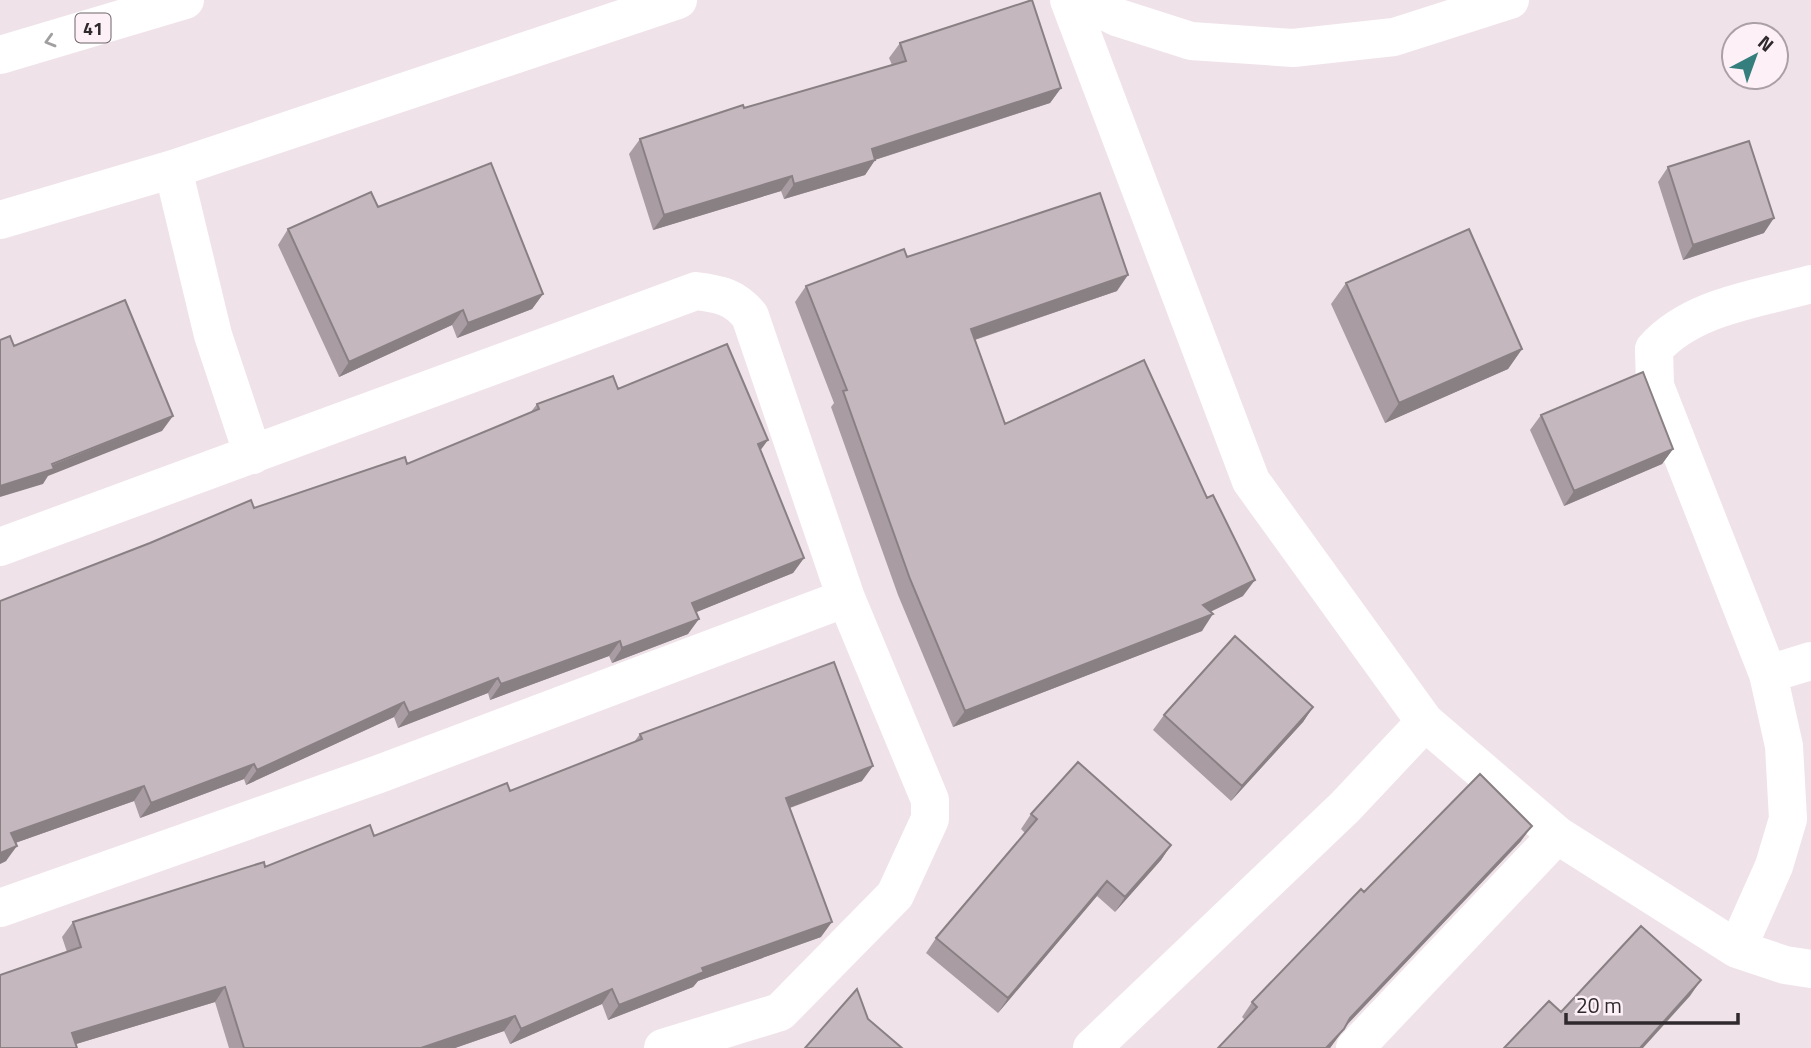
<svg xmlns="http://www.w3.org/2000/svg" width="1811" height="1048" font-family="'Titillium Web',sans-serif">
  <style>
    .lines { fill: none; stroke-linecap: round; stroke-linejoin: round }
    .street { stroke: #fff; stroke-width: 38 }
    .highway { stroke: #fff; stroke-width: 38 }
    .wall { fill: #a99da3 }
    .shaded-wall { fill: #898084 }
    .building { fill: #c4b7bd; stroke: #898084; stroke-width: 2 }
    .oneway { stroke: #a19fa0 }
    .labels { text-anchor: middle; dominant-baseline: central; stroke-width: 5; stroke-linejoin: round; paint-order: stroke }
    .shield { fill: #fdf0f6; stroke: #6c6569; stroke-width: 2 }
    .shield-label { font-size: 18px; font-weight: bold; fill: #2e292c }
  </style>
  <rect width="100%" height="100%" fill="#f0e2e9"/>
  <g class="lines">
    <path class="street" d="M1069 0 1251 481 1425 722 1557 835 1737 949 1785 965 1811 969
      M1081 0 1119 18 1191 41 1293 48 1394 37 1510 0
      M173 169 213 335 253 455
      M0 220 173 169 678 0
      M0 547 696 291C720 294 735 297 750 316L846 598 930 800V819L895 895 780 1012 663 1048
      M1768 674 1811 661
      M0 908 379 774 846 598
      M1737 949 1774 866 1788 819 1784 746 1768 674 1655 386 1654 349C1692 306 1758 299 1811 284
      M1092 1048 1345 807 1425 722
      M1355 1048 1557 835"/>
    <path class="highway" d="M0 55 185 0"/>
  </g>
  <path class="wall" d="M900 43 1061 88 1050 103 875 160 865 175 784 199 781 191 653 230 629 154 640 139 892 65 889 58Z
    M1668 167 1764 233 1683 260 1658 182Z
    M378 207 543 294 532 309 457 338 452 325 339 377 278 245 288 229Z
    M907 257 1117 291 975 340 1005 424 1243 596 1210 612 1202 631 953 727 898 595 831 407 834 403 795 302 806 286Z
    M1346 283 1522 349 1508 369 1385 423 1331 304Z
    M618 389 760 450 804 558 793 573 696 612 688 634 612 663 609 656 490 700 488 693 398 728 394 717 246 785 244 779 140 818 134 801 15 843 6 861 0 864 254 508 407 464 530 413 537 404Z
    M1541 415 1673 449 1662 464 1564 506 1530 430Z
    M1313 707 1303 722 1231 801 1153 730 1164 715Z
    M640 734 862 781 790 808 821 937 698 981 693 987 608 1020 602 1004 510 1044 504 1031 455 1048H229L215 1002 76 1044 0 1048 67 952 62 937 73 922 374 836 510 791 634 742Z
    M1031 814 1171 845 1161 860 1115 912 1097 896 998 1013 926 953 936 938 1025 833 1021 829Z
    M1521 841 1346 1026 1330 1048H1218L1245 1020 1242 1017 1252 1002 1364 892Z"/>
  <path class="shaded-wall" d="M1061 88 1050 103 871 161 875 160 865 175 784 199 794 184 872 149Z
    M792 176 781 191 653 230 664 215Z
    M1774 218 1764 233 1683 260 1693 245Z
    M1128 275 1117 291 959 345 971 329Z
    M543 294 532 309 457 338 468 323Z
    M463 310 452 325 339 377 349 362Z
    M1522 349 1508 369 1385 423 1399 403Z
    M173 416 162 431 48 476 43 484 0 497V486Z
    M768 440 757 455 758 444Z
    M1673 449 1662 464 1564 506 1574 491Z
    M804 558 793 573 682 618 692 603Z
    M1255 580 1243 596 1191 621 1203 605Z
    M1213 614 1202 631 953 727 965 711Z
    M699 619 688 634 612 663 622 648Z
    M620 641 609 656 490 700 501 684Z
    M498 678 488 693 398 728 409 713Z
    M404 702 394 717 246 785 257 770Z
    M1313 707 1303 722 1231 801 1242 786Z
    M254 764 244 779 140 818 151 803Z
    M873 766 862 781 775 813 786 798Z
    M144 786 134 801 1 848 11 833Z
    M1532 826 1521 841 1339 1033 1350 1018Z
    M1171 845 1161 860 1115 912 1125 897Z
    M17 846 6 861 0 864V853Z
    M1107 881 1097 896 998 1013 1008 998Z
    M832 922 821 937 698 981 693 987 608 1020 619 1005 702 968Z
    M1701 980 1690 996 1643 1048H1640Z
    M225 987 215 1002 63 1048 72 1033Z
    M612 989 602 1004 510 1044 521 1029Z
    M515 1016 504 1031 455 1048H421Z
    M1344 1029 1330 1048H1326Z"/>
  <path class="building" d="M1032 0 1061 88 872 149 875 160 794 184 792 176 664 215 640 139 743 105 744 108 906 61 900 43Z
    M1749 141 1774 218 1693 245 1668 167Z
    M491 163 543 294 468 323 463 310 349 362 288 229 371 192 378 207Z
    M1100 193 1128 275 971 329 1005 424 1144 360 1207 498 1213 495 1255 580 1203 605 1213 614 965 711 910 579 843 391 847 390 806 286 904 249 907 257Z
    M1469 229 1522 349 1399 403 1346 283Z
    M125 300 173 416 52 464 54 469 0 486V340L10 336 14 346Z
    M727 344 768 440 758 444 804 558 692 603 699 619 622 648 620 641 501 684 498 678 409 713 404 702 257 770 254 764 151 803 144 786 11 833 17 846 0 853V601L150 543 251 500 254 508 405 457 407 464 539 409 537 404 613 376 618 389Z
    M1643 372 1673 449 1574 491 1541 415Z
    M1235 636 1313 707 1242 786 1164 715Z
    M834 662 873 766 786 798 832 922 702 968 704 972 619 1005 612 989 521 1029 515 1016 421 1048H244L225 987 72 1033 77 1048H0V975L81 947 73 922 264 862 265 867 370 825 374 836 507 783 510 791 642 739 640 734Z
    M1078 762 1171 845 1125 897 1107 881 1008 998 936 938 1037 819 1031 814Z
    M1480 774 1532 826 1350 1018 1344 1029 1326 1048H1218L1257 1007 1252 1002 1361 889 1364 892Z
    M1641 926 1701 980 1640 1048H1504L1549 1001 1561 1012Z
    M857 989 868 1019 902 1048H805Z"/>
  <defs><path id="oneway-chevron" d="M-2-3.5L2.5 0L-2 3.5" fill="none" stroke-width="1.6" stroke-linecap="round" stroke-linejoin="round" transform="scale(1.75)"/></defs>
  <use class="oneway" href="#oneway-chevron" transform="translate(50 41) rotate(164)"/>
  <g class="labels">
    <rect class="shield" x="75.5" y="13.5" width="35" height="29" rx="5"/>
    <g class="shield-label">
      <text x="93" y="28">41</text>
    </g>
  </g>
  <g transform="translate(1755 56) rotate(41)"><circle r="33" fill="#fdf0f6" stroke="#aaa0a5" stroke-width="2"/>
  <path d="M0-5L12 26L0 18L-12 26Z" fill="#357e7e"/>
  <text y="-10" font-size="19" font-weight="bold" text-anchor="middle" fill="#2e292c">N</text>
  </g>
  <path d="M1566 1013v10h172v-10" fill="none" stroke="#2e292c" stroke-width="3.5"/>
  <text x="1576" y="1013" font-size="21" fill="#2e292c" stroke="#fdf0f6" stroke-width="5" paint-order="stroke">20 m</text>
</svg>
